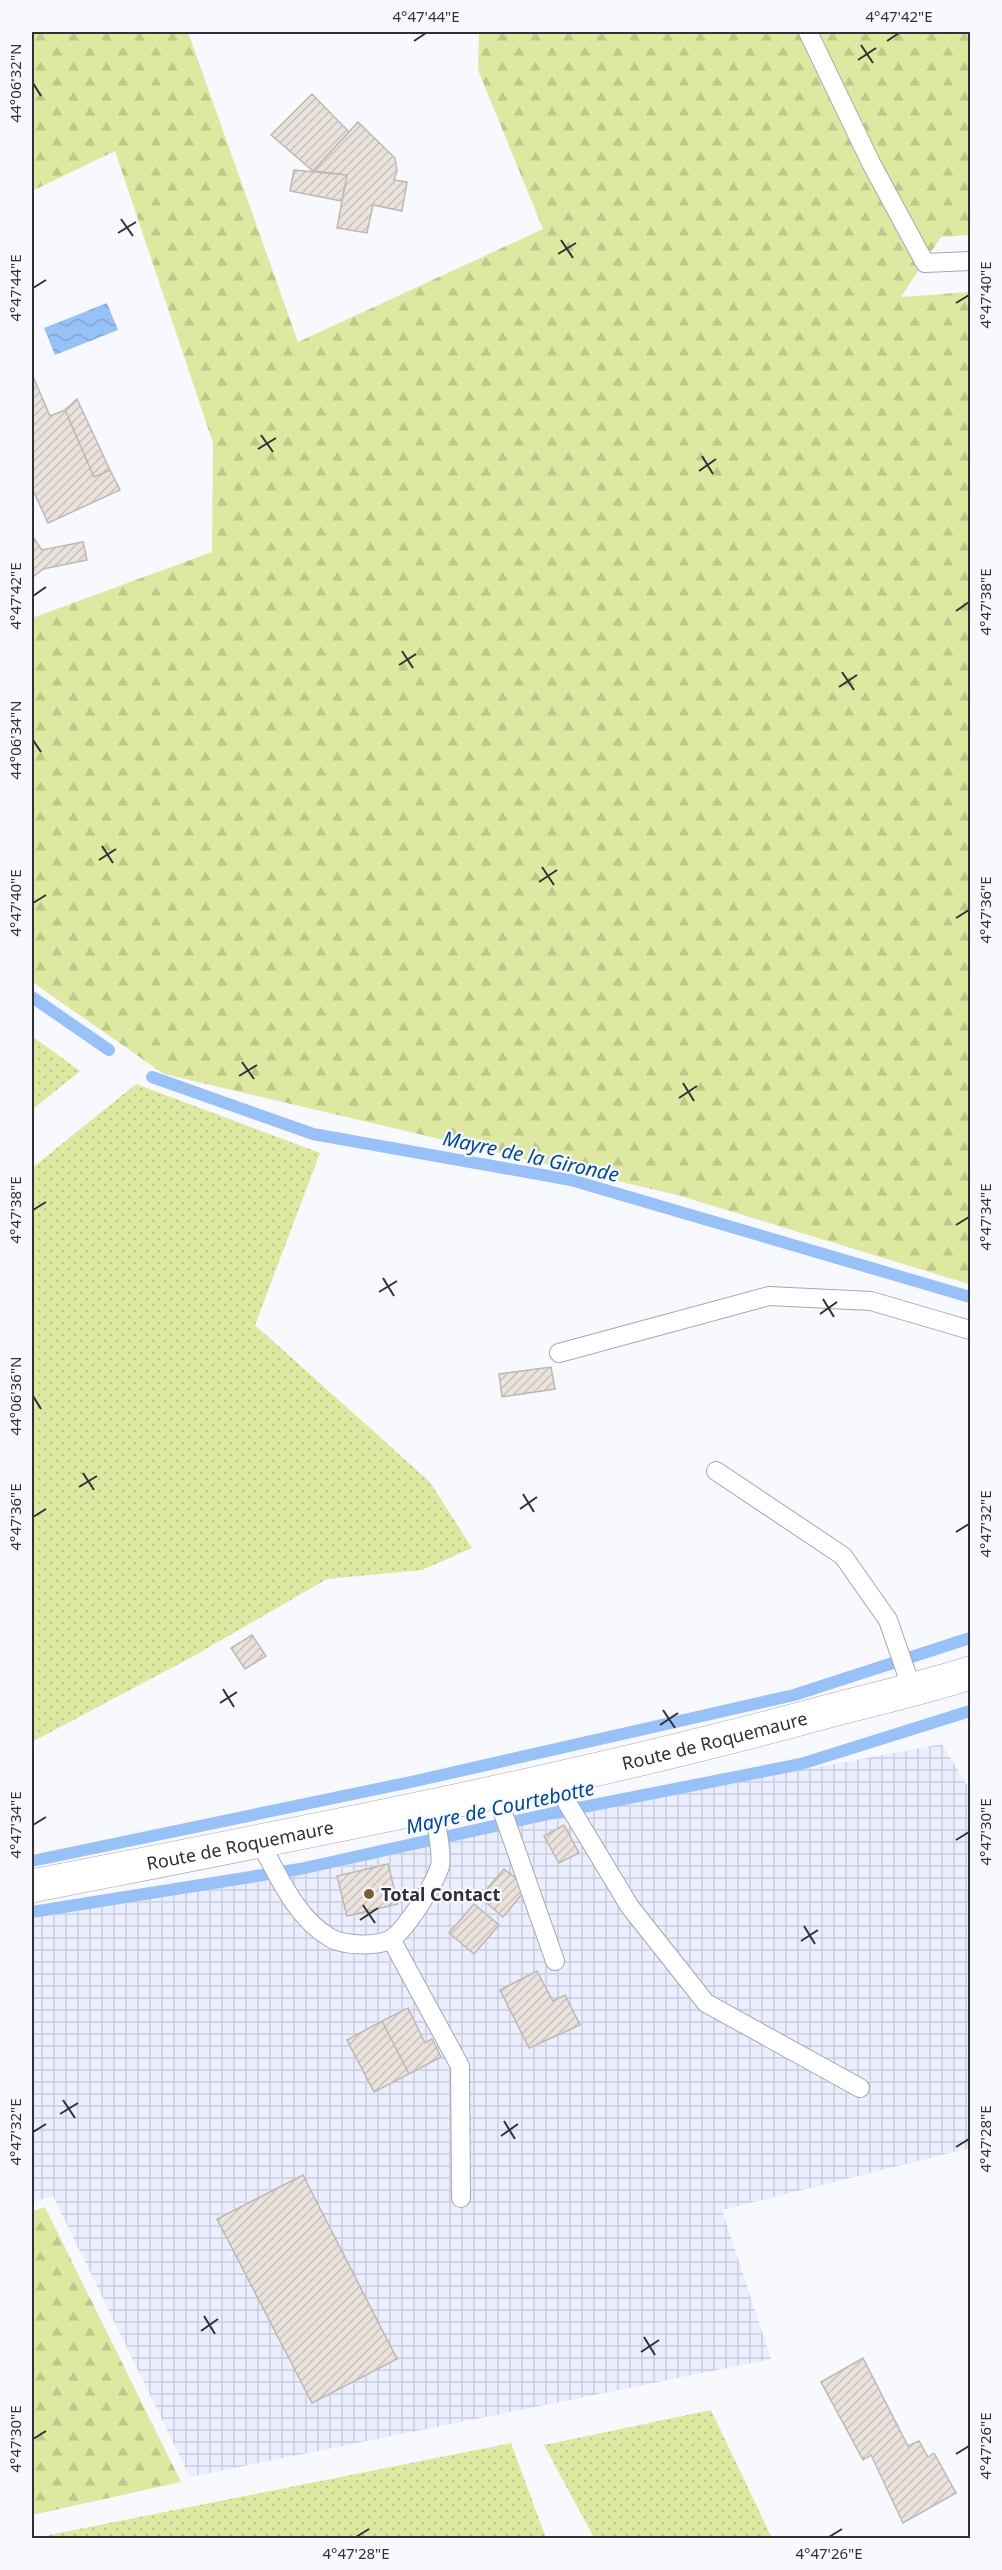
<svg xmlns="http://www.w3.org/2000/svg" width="1002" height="2570" font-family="'Noto Sans',sans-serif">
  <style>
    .industrial { fill: url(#industrial-grid) }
    .green { fill: url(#green-dots) }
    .forest { fill: url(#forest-firs) }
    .water { fill: url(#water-waves) }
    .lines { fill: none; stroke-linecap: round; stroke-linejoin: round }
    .stream { stroke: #98c1f8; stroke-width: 12 }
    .building { fill: url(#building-hatch); stroke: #bfb7b2; stroke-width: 1.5 }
    .service-casing { stroke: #a5a7af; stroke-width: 20 }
    .primary-casing { stroke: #a5a7af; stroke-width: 34 }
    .service { stroke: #fff; stroke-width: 18 }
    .primary { stroke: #fff; stroke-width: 33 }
    .ticks { fill: none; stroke: #313135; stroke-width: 2 }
    .poi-dot { fill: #7c5d32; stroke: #f8f9fe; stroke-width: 2 }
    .labels { text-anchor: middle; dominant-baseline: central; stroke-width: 4.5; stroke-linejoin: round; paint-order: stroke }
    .street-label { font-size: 18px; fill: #313135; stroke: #f8f9fe }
    .poi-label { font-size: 18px; font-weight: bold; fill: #313135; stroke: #f8f9fe; text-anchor: start }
    .water-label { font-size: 20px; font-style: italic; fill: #004896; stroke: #f8f9fe }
    .neatline { fill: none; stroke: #313135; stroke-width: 2 }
    .ticks-label { font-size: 15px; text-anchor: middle; fill: #313135 }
  </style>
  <defs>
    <pattern id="industrial-grid" width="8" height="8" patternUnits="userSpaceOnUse" patternTransform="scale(1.5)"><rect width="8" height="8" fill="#ebeefe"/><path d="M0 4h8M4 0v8" fill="none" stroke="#cacdda"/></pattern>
    <pattern id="green-dots" width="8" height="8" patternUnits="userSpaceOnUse" patternTransform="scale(1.5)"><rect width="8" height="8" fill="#dee8a1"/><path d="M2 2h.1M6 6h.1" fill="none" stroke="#bfc78b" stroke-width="1.8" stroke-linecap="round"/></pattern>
    <pattern id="forest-firs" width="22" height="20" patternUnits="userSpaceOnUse" patternTransform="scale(1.5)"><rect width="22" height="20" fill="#dee8a1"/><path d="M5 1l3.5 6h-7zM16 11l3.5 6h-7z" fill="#bfc78b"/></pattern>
    <pattern id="water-waves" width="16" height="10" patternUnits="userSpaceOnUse" patternTransform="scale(1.5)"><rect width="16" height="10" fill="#98c1f8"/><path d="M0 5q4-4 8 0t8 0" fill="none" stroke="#83a6d5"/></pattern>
    <pattern id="building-hatch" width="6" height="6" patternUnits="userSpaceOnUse" patternTransform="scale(1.5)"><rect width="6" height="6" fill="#eae2dc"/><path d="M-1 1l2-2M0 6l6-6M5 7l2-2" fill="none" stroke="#c9c2bd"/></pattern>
  </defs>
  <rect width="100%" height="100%" fill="#f8f9fe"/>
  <path class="industrial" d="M942 1744 970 1790V2148L722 2210 771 2359 190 2477 53 2196 32 2202V1913Z"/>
  <path class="green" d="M32 1036 80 1071 32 1110Z
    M136 1084 320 1153 255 1325 430 1482 472 1548 422 1570 327 1579 192 1657 32 1742V1168Z
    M711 2410 772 2538H594L544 2445Z
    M511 2443 546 2538H34Z"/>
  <path class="forest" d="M32 32H188L298 342 543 229 478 70 479 32H970V235L941 237 901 297 970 292 969 1284 677 1195 164 1074 32 982V618L212 552 213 443 115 151 32 191Z
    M45 2207 181 2482 32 2515V2211Z"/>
  <path class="water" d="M107 303 118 330 55 355 44 328Z"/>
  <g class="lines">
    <path class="stream" d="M32 997 109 1050
      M152 1077 313 1134 571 1180 970 1297
      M32 1861 411 1782 794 1695 970 1638
      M32 1912 300 1869 553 1813 801 1764 970 1711"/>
  </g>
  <path class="building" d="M312 94 349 132 313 171 271 135Z
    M358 122 395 158 397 171 394 180 407 182 402 211 373 205 367 233 337 228 347 175 313 171Z
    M294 170 347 175 342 201 290 191Z
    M32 374 50 416 65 410 94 477 110 470 120 490 48 523 32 488Z
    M77 399 110 470 94 477 65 410Z
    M33 537 42 550 83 542 87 560 43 569 32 578Z
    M551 1367 555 1389 502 1397 499 1374Z
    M252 1635 266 1656 245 1669 231 1648Z
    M564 1825 579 1853 559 1863 544 1836Z
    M388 1864 398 1904 347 1916 337 1876Z
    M504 1869 528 1887 503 1917 480 1897Z
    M474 1904 499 1925 474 1954 449 1933Z
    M537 1971 553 2001 565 1995 580 2025 529 2048 500 1990Z
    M408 2008 425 2043 432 2039 441 2057 409 2074 382 2021Z
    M382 2021 409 2074 374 2092 347 2040Z
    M303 2175 397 2359 312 2403 217 2219Z
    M863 2358 908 2446 919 2441 928 2457 934 2453 956 2493 903 2523 871 2455 863 2460 821 2382Z"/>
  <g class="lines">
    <defs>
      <path id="service" d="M808 32 871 163 925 263 970 261
        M559 1353 769 1296 871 1301 970 1330
        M716 1471 843 1556 888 1620 912 1689
        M554 1781 630 1907 706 2003 860 2088
        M496 1793 555 1961
        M259 1841C278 1874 295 1917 329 1937 342 1946 378 1947 391 1939 406 1930 435 1883 440 1866 443 1853 435 1822 434 1807
        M391 1939 460 2066 461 2198"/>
      <g id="primary">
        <path id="s1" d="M32 1886C291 1835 551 1786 807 1717 861 1702 917 1690 970 1673"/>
      </g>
    </defs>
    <use href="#service" class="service-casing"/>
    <use href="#primary" class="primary-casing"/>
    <use href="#service" class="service"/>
    <use href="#primary" class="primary"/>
  </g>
  <path class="ticks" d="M414 41 426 33M887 41 899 33M861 45 873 63M858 60 876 48M33 83 41 96M121 219 133 236M118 233 136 222M561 240 573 258M558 254 576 243M33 288 46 280M956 303 969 295M261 435 273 452M258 449 276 438M702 456 713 474M699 471 716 459M33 596 46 587M956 611 969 602M402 651 413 668M399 665 416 654M842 672 854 690M839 687 857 675M33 740 41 752M102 846 113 863M99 860 116 849M542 867 554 885M539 882 557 870M33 903 46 895M956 918 969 910M242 1062 254 1079M239 1076 257 1065M683 1083 694 1101M679 1098 697 1086M33 1210 46 1202M956 1225 969 1217M383 1278 394 1296M379 1292 397 1281M823 1299 834 1317M820 1314 837 1302M33 1396 41 1409M83 1473 94 1490M79 1487 97 1476M523 1494 534 1512M520 1509 537 1497M33 1517 46 1509M956 1532 969 1524M223 1689 234 1707M220 1703 237 1692M663 1710 675 1728M660 1725 678 1713M33 1825 46 1817M956 1840 969 1832M363 1905 375 1923M360 1920 378 1908M804 1926 815 1944M801 1941 818 1930M63 2100 75 2118M60 2114 78 2103M504 2121 515 2139M33 2132 46 2124M501 2136 518 2124M956 2147 969 2139M204 2316 215 2334M201 2331 218 2319M644 2337 655 2355M641 2352 659 2340M33 2439 46 2431M956 2454 969 2446M356 2537 369 2529M829 2537 842 2529"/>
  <circle class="poi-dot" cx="369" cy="1894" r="6"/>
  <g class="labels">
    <g class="street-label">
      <text stroke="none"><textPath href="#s1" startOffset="698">Route de Roquemaure</textPath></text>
      <text stroke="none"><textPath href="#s1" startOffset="212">Route de Roquemaure</textPath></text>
    </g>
    <g class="poi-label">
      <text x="381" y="1894">Total Contact</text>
    </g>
    <g class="water-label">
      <text transform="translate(531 1156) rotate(12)">Mayre de la Gironde</text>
      <text transform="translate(500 1807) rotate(-12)">Mayre de Courtebotte</text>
    </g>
  </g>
  <rect width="1002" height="2570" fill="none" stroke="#f8f9fe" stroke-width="66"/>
  <rect x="33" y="33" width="936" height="2504" class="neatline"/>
  <g class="ticks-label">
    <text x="426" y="22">4°47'44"E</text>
    <text x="899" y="22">4°47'42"E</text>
    <text transform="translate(16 83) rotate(-90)" y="5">44°06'32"N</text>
    <text transform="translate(16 288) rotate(-90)" y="5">4°47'44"E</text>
    <text transform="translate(986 295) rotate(-90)" y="5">4°47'40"E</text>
    <text transform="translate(16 596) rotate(-90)" y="5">4°47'42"E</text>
    <text transform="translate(986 602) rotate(-90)" y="5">4°47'38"E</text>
    <text transform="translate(16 740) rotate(-90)" y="5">44°06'34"N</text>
    <text transform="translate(16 903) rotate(-90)" y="5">4°47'40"E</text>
    <text transform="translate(986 910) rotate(-90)" y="5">4°47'36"E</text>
    <text transform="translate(16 1210) rotate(-90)" y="5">4°47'38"E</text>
    <text transform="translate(986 1217) rotate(-90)" y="5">4°47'34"E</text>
    <text transform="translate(16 1396) rotate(-90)" y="5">44°06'36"N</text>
    <text transform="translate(16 1517) rotate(-90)" y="5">4°47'36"E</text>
    <text transform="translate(986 1524) rotate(-90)" y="5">4°47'32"E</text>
    <text transform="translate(16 1825) rotate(-90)" y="5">4°47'34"E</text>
    <text transform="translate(986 1832) rotate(-90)" y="5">4°47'30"E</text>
    <text transform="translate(16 2132) rotate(-90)" y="5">4°47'32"E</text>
    <text transform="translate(986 2139) rotate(-90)" y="5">4°47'28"E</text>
    <text transform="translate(16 2439) rotate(-90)" y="5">4°47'30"E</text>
    <text transform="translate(986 2446) rotate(-90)" y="5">4°47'26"E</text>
    <text x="356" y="2559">4°47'28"E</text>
    <text x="829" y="2559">4°47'26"E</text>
  </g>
</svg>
